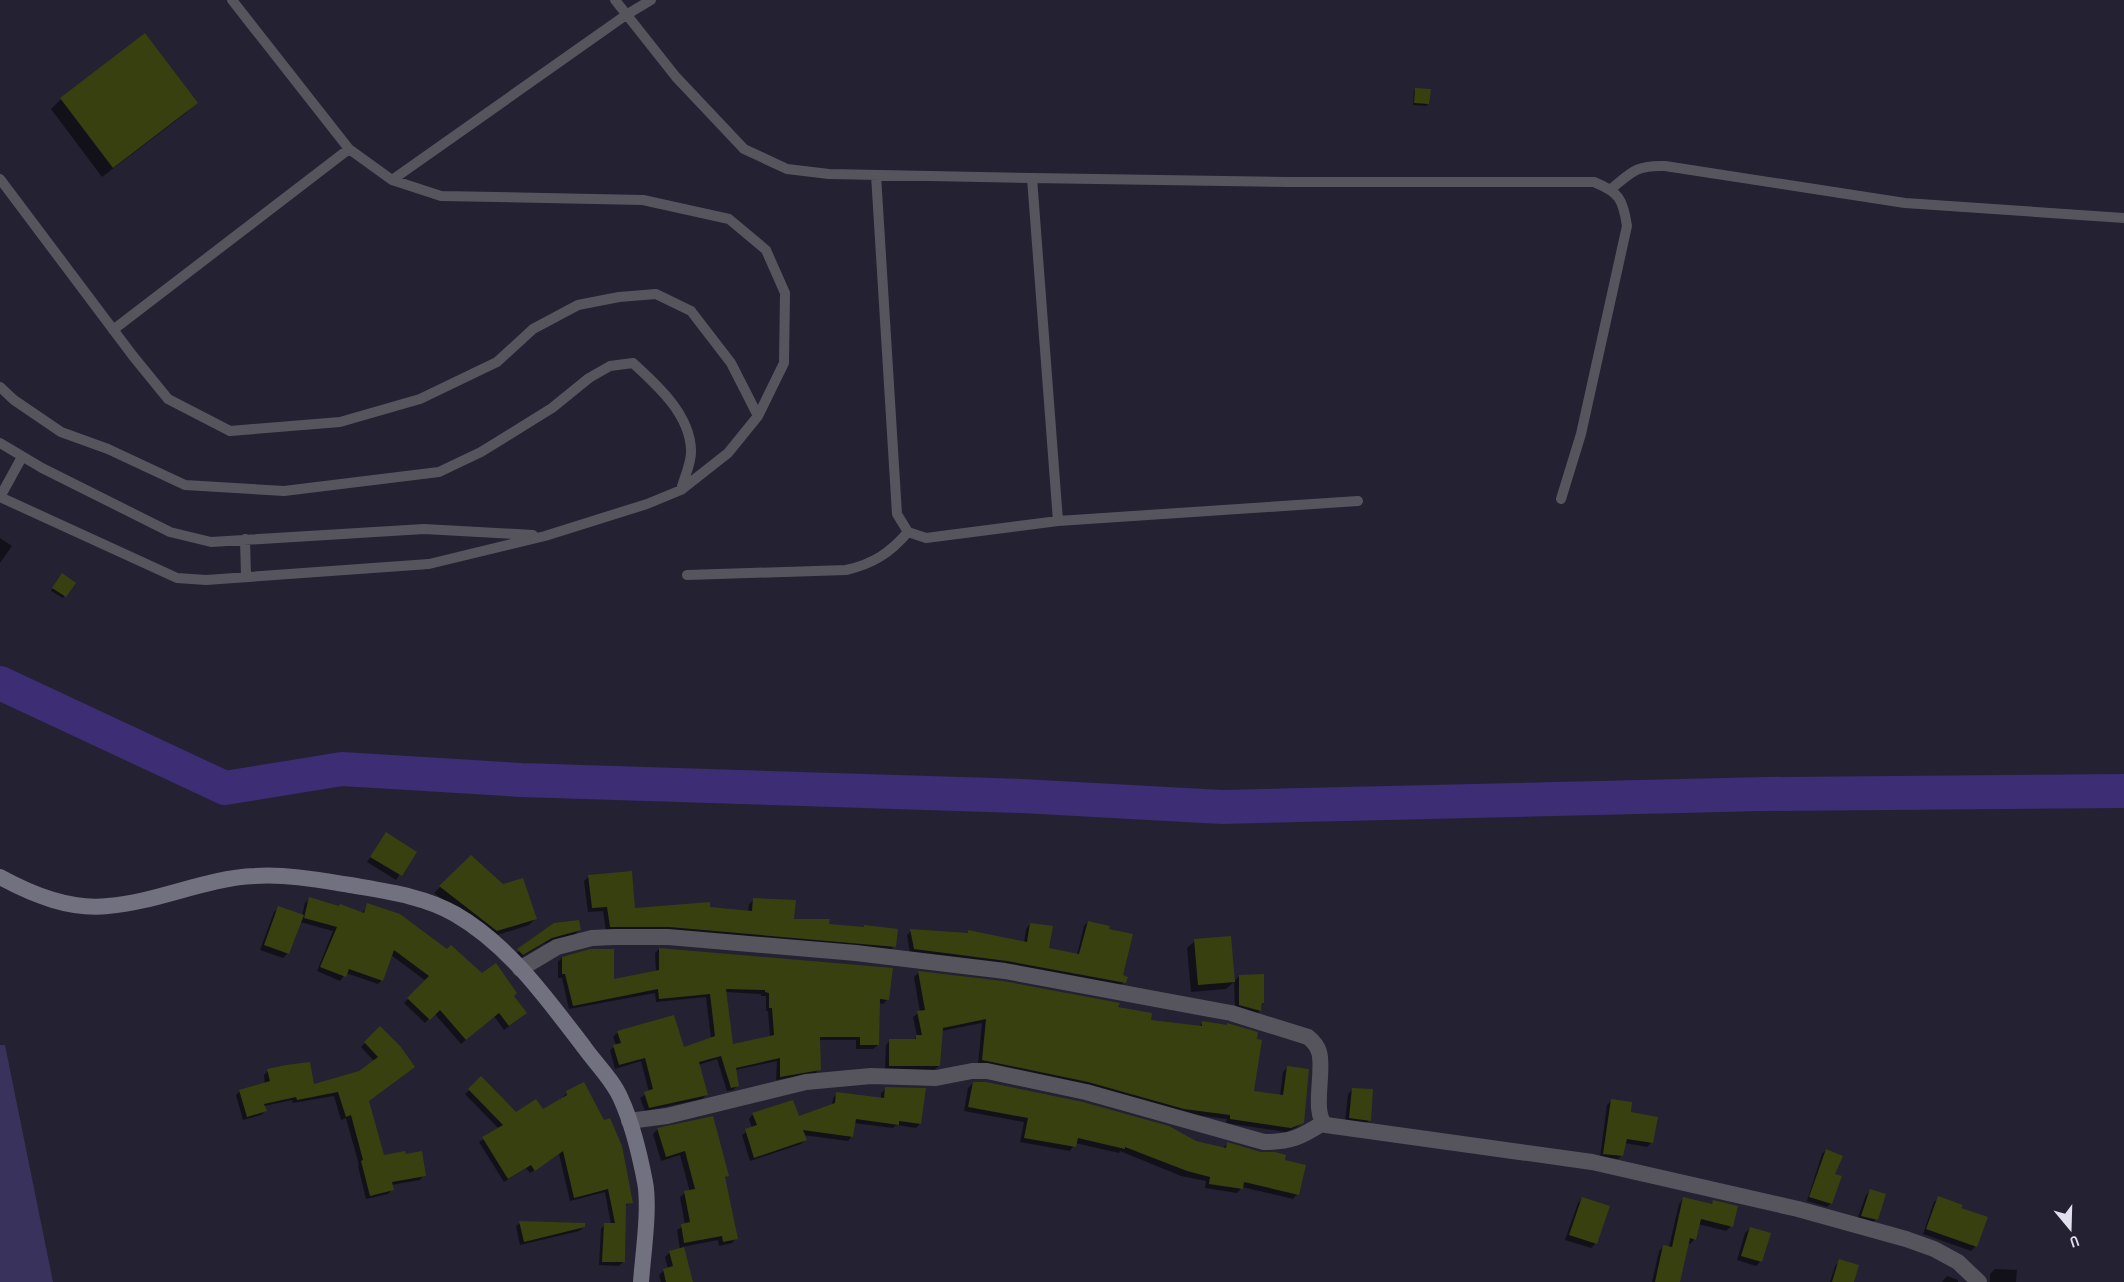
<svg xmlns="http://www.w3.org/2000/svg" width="2124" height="1282" font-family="'Sofia Sans Condensed',sans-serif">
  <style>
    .green { fill: #38325d }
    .shadow { fill: #0007; fill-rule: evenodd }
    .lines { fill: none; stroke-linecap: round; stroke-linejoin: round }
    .river { stroke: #3c2d74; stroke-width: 34 }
    .building { fill: #39400f; fill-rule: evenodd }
    .service { stroke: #56555e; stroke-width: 10 }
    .minor { stroke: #56555e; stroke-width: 16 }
    .secondary { stroke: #72717f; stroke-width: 16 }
  </style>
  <rect width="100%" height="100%" fill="#232132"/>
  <path class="green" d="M0 1045H5L53 1282H0Z"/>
  <path class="shadow" d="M145 35 196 103 186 113 102 177 51 109 61 99Z
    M1416 89 1428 104 1426 106 1413 105 1414 91Z
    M0 538 12 546 0 563Z
    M60 577 74 583 63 598 51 591Z
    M386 834 415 852 396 880 367 862Z
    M471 857 535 919 529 925 491 937 434 893Z
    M589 876 634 909H708L748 912 749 904 754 900 793 920 828 925 894 946 890 951 606 931 603 911 588 912 584 881Z
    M310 899 362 913 368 905 482 975 512 996 520 1018 504 1030 494 1016 461 1044 434 1013 425 1023 404 1003 426 981 391 955 382 980 378 984 346 973 340 981 317 971 333 931 300 922 288 953 283 958 260 950 274 912 279 908 302 916 305 903Z
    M1088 922 1124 982 1120 986 910 953 907 935 911 931 966 934 969 931 1024 943 1026 929 1030 924 1048 949 1077 955 1084 926Z
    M555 925 579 930 573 936 544 944 515 961 511 957Z
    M1195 941 1234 982 1226 989 1191 992 1187 948Z
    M659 949 887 1000 883 1004 878 1003V1045L873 1049H856V1040H819V1069L815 1074 776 1080 777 1061 735 1070 737 1086 733 1090 727 1091 717 1059 698 1065 706 1095 702 1099 645 1111 640 1098 649 1092 641 1061 615 1069 610 1050 616 1045 613 1037 617 1033 673 1017 683 1049 711 1039 706 997 656 1002 655 993 569 1009 562 978H558V962L562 958 613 980 656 972 655 953ZM725 992 761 994V996H766V1011H768L770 1038 732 1046Z
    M918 973 1003 983 1116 1008 1149 1022 1198 1027 1203 1023 1252 1092 1280 1096 1283 1072 1288 1067 1302 1122 1297 1127 1286 1132 1226 1123 1227 1119 1179 1113 978 1065 982 1023 941 1031 939 1066 934 1070H885L886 1045 890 1040 913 1041 917 1036 913 1017 920 1012 914 977Z
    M1239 976 1263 1003 1260 1011 1255 1015 1235 1009 1234 981Z
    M380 1028 400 1048 367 1102 383 1157 424 1175 420 1180 391 1185 392 1190 388 1194 366 1199 358 1166 359 1165 346 1118 341 1120 334 1096 293 1103 292 1100 264 1106 265 1111 261 1115 243 1120 236 1095 240 1091 265 1084 264 1075 268 1071 313 1086 359 1072 374 1061 361 1047Z
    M481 1079 516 1114 542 1111 564 1098 563 1097 567 1093 631 1202 624 1207 623 1262 619 1266 599 1265 601 1229 605 1225H611L605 1192 570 1201 559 1154 530 1173 526 1168 504 1182 479 1142 499 1129 465 1094Z
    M973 1083 1195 1142 1223 1148 1227 1144 1283 1161 1297 1194 1293 1199 1242 1187 1237 1193 1205 1188 1206 1181 1181 1176 1120 1151 1119 1153 1075 1143 1070 1151 1020 1142 1024 1122 964 1111 968 1088Z
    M886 1089 920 1124 916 1128 896 1125 893 1128 854 1123 852 1136 848 1141 803 1135 805 1140 801 1144 750 1161 742 1135 752 1128 749 1119 753 1114 798 1118 832 1106 833 1098 837 1094 881 1099V1093Z
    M1353 1089 1369 1120 1364 1125 1345 1122 1348 1094Z
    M1611 1101 1629 1113 1651 1143 1647 1147 1625 1143 1622 1155 1618 1159 1600 1157 1607 1105Z
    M658 1129 727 1176 724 1179 736 1238 732 1243 719 1246 718 1240 682 1247 692 1282H661L659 1275 664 1270 668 1269 665 1257 670 1252 680 1250 677 1230 685 1225 680 1197 685 1193 690 1192 680 1155 661 1161 653 1134Z
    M1826 1150 1833 1175 1831 1203 1827 1207 1807 1201 1822 1154Z
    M1870 1191 1876 1219 1872 1224 1857 1220 1866 1195Z
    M1582 1198 1596 1243 1591 1248 1565 1240 1578 1203Z
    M1939 1198 1960 1209 1976 1246 1971 1251 1923 1234 1934 1202Z
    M1683 1199 1710 1205 1713 1202 1731 1226 1726 1231 1698 1224 1695 1239 1690 1244 1688 1243 1679 1282H1652L1659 1251 1664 1246 1669 1247 1679 1204Z
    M520 1223 584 1227 579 1231 520 1245 516 1226Z
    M1750 1229 1761 1261 1756 1266 1737 1260 1745 1233Z
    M1840 1261 1853 1282H1830L1835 1266Z
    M1995 1269 2017 1270 2016 1282H1990V1274Z
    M1947 1276 1958 1280V1282H1942Z"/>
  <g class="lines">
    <path class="river" d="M0 683 225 788 342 769 521 780 1022 796 1222 807 1764 794 2124 791"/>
  </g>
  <path class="building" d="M145 33 198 103 113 168 60 98Z
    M1415 88 1431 89 1429 104 1414 103Z
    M62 573 76 583 66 597 52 588Z
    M386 832 417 852 402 876 370 857Z
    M471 855 503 884 523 878 537 919 497 931 439 886Z
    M632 871 635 908 710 902V907L752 911 753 898 796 900 794 919H830L829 924 864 927V925L898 929 896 947 669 927H610L607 907 592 908 588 875Z
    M309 897 339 906 340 904 364 913 367 903 400 914 447 949 451 945 482 973 496 963 517 993 514 996 527 1013 509 1026 499 1013 466 1040 440 1010 430 1020 407 998 429 976 394 950 383 981 349 969 346 977 320 967 337 927 304 918Z
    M278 906 304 915 289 954 264 945Z
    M579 920 581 930 552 938 523 955 517 949 554 923Z
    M1088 921 1110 926 1109 929 1133 934 1123 975 1128 977 1126 983 1007 961 914 949 910 929 968 933V930L1027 942 1030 923 1053 926 1049 948 1079 954Z
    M1231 936 1235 982 1198 985 1194 939Z
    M659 948 893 968 889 1000 880 999 879 1045H860V1037H820L821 1070 780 1077V1058L736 1068 739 1086 731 1088 721 1056 699 1062 708 1095 649 1108 644 1092 653 1089 645 1058 619 1065 613 1045 621 1043 617 1031 674 1015 684 1047 715 1036 710 994 659 999 658 989 573 1006 565 974H562V957L590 949H614V979L659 970ZM726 989 765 990V992L769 993V1008H772L774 1035 733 1044Z
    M918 971 1003 981 1120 1003 1118 1007 1152 1013 1151 1020 1202 1026V1021L1227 1025V1023L1258 1032 1257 1039 1262 1040 1254 1091 1283 1095 1287 1066 1309 1069 1304 1123 1291 1128 1230 1119V1115L1184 1109 1088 1082 982 1060 986 1019 943 1028 940 1066H889V1039H916V1035H922L917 1011 925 1010Z
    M1264 974V1003H1262L1261 1011 1239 1005V975Z
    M380 1026 401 1047 415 1067 369 1101 384 1155 405 1151 406 1154 422 1151 426 1176 392 1182 394 1190 370 1196 361 1161 363 1160 351 1115 346 1117 338 1092 297 1100 296 1097 264 1104 267 1111 247 1117 239 1090 270 1081 267 1069 286 1065 310 1062 314 1084 359 1071 378 1057 364 1042Z
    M481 1076 516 1112 536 1099 543 1109 567 1095 566 1091 584 1082 604 1120 610 1118 622 1146 633 1203 626 1204 625 1262H602L604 1223H615L608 1189 574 1198 563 1151 535 1171 531 1165 508 1179 482 1137 503 1125 468 1089Z
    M973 1082H986L1083 1102 1169 1126 1196 1141 1226 1148 1227 1142 1261 1152H1275L1286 1155 1285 1160 1306 1165 1299 1195 1244 1182 1243 1189 1209 1184 1210 1177 1187 1171 1125 1147V1149L1078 1138 1076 1147 1024 1138 1028 1118 968 1107Z
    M885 1087 926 1088 921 1124 899 1121V1125L856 1119 853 1137 803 1130 807 1140 754 1158 745 1129 757 1125 752 1113 793 1100 799 1116 835 1103 836 1092 884 1098Z
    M1352 1088 1373 1089 1371 1121 1349 1118Z
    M1611 1099 1632 1102 1631 1112 1658 1117 1653 1143 1627 1139 1623 1156 1603 1154Z
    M713 1116 729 1176 725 1177 738 1239 723 1242 722 1236 684 1243 681 1224 690 1222 684 1191 695 1189 685 1151 666 1157 657 1128Z
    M1826 1149 1843 1156 1835 1174 1842 1176 1832 1204 1809 1197Z
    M1870 1189 1886 1194 1878 1220 1861 1216Z
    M1938 1196 1963 1205 1961 1208 1988 1217 1977 1247 1926 1229Z
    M1582 1197 1610 1206 1597 1244 1569 1235Z
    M1683 1197 1712 1204 1713 1200 1738 1206 1733 1227 1701 1219 1696 1240 1690 1238 1680 1282H1655L1663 1245 1672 1247Z
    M519 1221 585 1223V1227L524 1242Z
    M1750 1227 1771 1233 1762 1262 1741 1256Z
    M684 1247 693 1282H666L663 1269 673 1266 669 1251Z
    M1839 1259 1859 1265 1854 1282H1832Z"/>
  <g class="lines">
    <path class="service" d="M615 0 676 77 744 149 787 169 829 174 1032 178 1287 182H1594C1619 192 1623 199 1627 226L1581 434 1561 499
      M876 175 897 514 908 532 926 538 1058 521 1358 501
      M1032 178 1058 521
      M0 179 133 356 168 399 230 431 340 422 420 399 497 362 533 329 578 305 619 297 656 294 691 311 731 363 758 416
      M392 180 626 15 651 0
      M1611 189C1632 172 1636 165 1665 166L1905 203 2124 218
      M113 330 349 149
      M0 387 14 400 61 432 108 449 185 485 284 491 439 472 481 452 552 408 589 378 610 366 633 363C657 385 690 414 691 450 692 462 684 478 681 490
      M0 443 42 468 170 532 211 542 424 529 533 535
      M0 497 177 578 206 580 429 564 545 536 647 504 681 490 728 453 758 416 784 363 785 293 766 250 729 219 643 200 441 196 392 180 349 149 232 0
      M0 497 22 457
      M245 539 246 577
      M687 575 846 570C873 564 890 553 908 532"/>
    <path class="minor" d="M520 969 557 947 592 938 614 937H668L856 953 1005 971 1231 1013 1308 1037C1313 1041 1317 1045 1319 1052 1325 1070 1311 1114 1326 1125L1592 1162 1798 1209 1906 1239 1934 1249 1958 1262 1979 1282
      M629 1121 667 1116 806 1082 871 1076 936 1078 972 1071H987L1086 1092 1264 1142C1291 1142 1301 1137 1323 1123"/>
    <path class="secondary" d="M0 877C33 895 70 910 108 906 158 902 205 878 255 876 287 874 319 880 350 885 385 891 424 896 455 914 509 945 547 999 584 1047 596 1064 613 1080 621 1099 632 1123 640 1156 645 1182 650 1208 643 1254 641 1282"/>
  </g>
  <g transform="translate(2070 1228) rotate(161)" stroke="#232132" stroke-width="4.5" paint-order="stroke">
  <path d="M0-4.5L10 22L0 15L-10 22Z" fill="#e1e1ed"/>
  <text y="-9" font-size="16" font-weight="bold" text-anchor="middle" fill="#e1e1ed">U</text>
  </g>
</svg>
